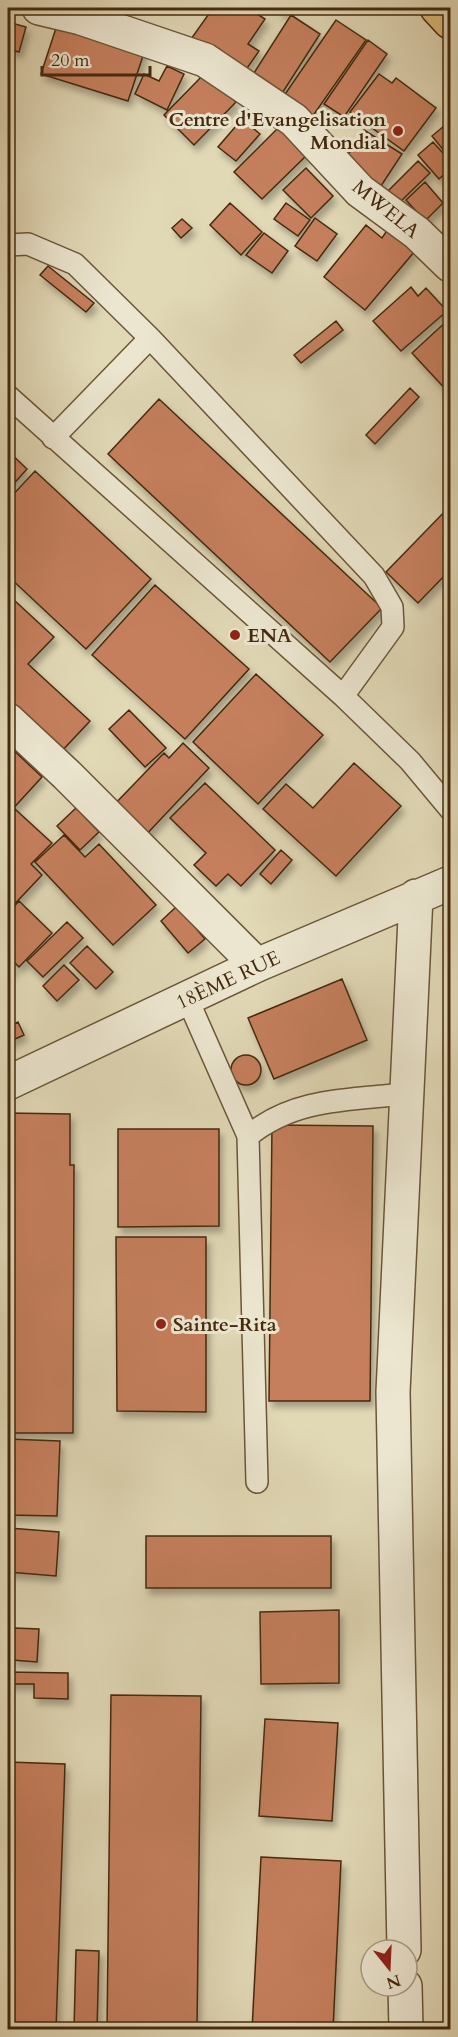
<svg xmlns="http://www.w3.org/2000/svg" width="458" height="2037" font-family="Cardo,serif">
  <style>
    .building { fill: #c57f5d; stroke: #442a0e; stroke-width: 1.5; filter: url(#shadow) }
    .lines { fill: none; stroke-linecap: round; stroke-linejoin: round }
    .service-casing { stroke: #6b5638; stroke-width: 24 }
    .minor-casing { stroke: #6b5638; stroke-width: 36 }
    .trunk-casing { stroke: #442a0e; stroke-width: 36 }
    .service { stroke: #ece6d0; stroke-width: 21 }
    .minor { stroke: #ece6d0; stroke-width: 33 }
    .trunk { stroke: #e0bc7b; stroke-width: 33 }
    .poi-dot { fill: #8f2418; stroke: #ece6d0; stroke-width: 2 }
    .labels { text-anchor: middle; dominant-baseline: central; stroke-width: 6; stroke-linejoin: round; paint-order: stroke }
    .poi-label { font-size: 20px; font-weight: bold; fill: #442a0e; stroke: #ece6d0; text-anchor: start }
    .street-label { font-size: 20px; fill: #442a0e; stroke: #ece6d0 }
  </style>
  <defs>
    <filter id="shadow"><feDropShadow dx="3.5" dy="6" stdDeviation="3" flood-color="#0004"/></filter>
  </defs>
  <rect width="100%" height="100%" fill="#e1d8b6"/>
  <filter id="stains"><feTurbulence type="fractalNoise" baseFrequency=".00333" numOctaves="4"/><feColorMatrix values="0 0 0 0 .2 0 0 0 0 .09 0 0 0 0 .02 0 0 0 .5 -.17"/></filter>
  <radialGradient id="worn" r=".72"><stop offset=".6" stop-color="#630" stop-opacity="0"/><stop offset="1" stop-color="#630" stop-opacity=".3"/></radialGradient>
  <path class="building" d="M213 8H248L265 19 248 44 259 51 243 74 191 39Z
    M277 8H290L285 14Z
    M291 15 320 34 281 95 252 76Z
    M336 20 366 40 310 120 281 100Z
    M8 22 26 27 19 52 8 49Z
    M58 22 145 50 128 101 41 74Z
    M368 40 387 54 344 117 324 104Z
    M167 66 184 74 167 110 135 94 144 74 159 81Z
    M206 72 236 102 194 145 164 115Z
    M379 74 392 83 396 78 436 108 404 151 350 112Z
    M450 112V124L444 117Z
    M242 119 260 134 236 161 218 147Z
    M281 125 309 153 262 199 234 172Z
    M444 126 450 133V158L432 136Z
    M364 130 402 154 379 189 342 164Z
    M433 142 450 161V169L439 179 418 155Z
    M418 161 430 173 400 202 388 191Z
    M306 168 333 196 311 218 283 190Z
    M425 182 443 203 425 221 406 200Z
    M230 203 262 232 241 255 210 225Z
    M286 203 310 220 298 236 274 219Z
    M315 218 337 234 317 261 295 246Z
    M182 219 192 228 181 238 172 228Z
    M366 225 382 238 388 229 415 251 365 310 324 277Z
    M264 233 288 251 272 273 246 255Z
    M48 266 94 303 86 312 40 275Z
    M411 287 418 296 426 288 447 311 401 351 373 321Z
    M450 318V394L412 353Z
    M336 321 343 330 301 363 294 355Z
    M410 388 419 397 375 444 366 435Z
    M159 399 382 608 330 662 108 454Z
    M8 451 27 469 8 490Z
    M35 471 151 579 86 649 8 576V500Z
    M450 506V570L418 603 386 572Z
    M155 585 249 669 185 739 92 655Z
    M14 600 54 637 28 664 90 721 60 753 8 706V607Z
    M256 674 323 735 258 804 193 742Z
    M129 710 166 748 145 767 109 729Z
    M183 743 209 768 142 839 110 809 164 753 169 758Z
    M8 745 42 777 8 814Z
    M354 763 401 806 336 876 263 809 286 784 313 808Z
    M205 783 275 850 241 886 228 874 216 886 194 865 206 853 170 818Z
    M76 808 99 832 80 850 57 826Z
    M15 809 52 843 31 864 42 875 8 911V817Z
    M64 835 85 857 99 844 156 905 113 945 35 862Z
    M281 850 292 860 271 884 260 874Z
    M19 901 52 933 19 967 8 956V913Z
    M177 906 205 939 188 953 161 921Z
    M67 922 83 938 43 977 27 961Z
    M87 946 113 972 96 989 70 963Z
    M8 962 14 969 8 975Z
    M64 965 79 980 57 1001 43 986Z
    M342 979 367 1040 274 1079 248 1018Z
    M18 1022 24 1035 8 1042V1027Z
    M231 1070a15 15 0 1 1 30 0a15 15 0 1 1-30 0Z
    M8 1113 70 1114V1165H74L73 1433H8Z
    M272 1125 373 1126 370 1401H269Z
    M118 1129H219V1226L118 1227Z
    M116 1237H206V1412L117 1411Z
    M8 1439 60 1441 57 1516 8 1515Z
    M9 1528 59 1532 56 1576 8 1572Z
    M146 1536H331V1588H146Z
    M339 1610V1683L261 1684 260 1612Z
    M14 1628 39 1629 37 1662 12 1660Z
    M8 1672 68 1673V1699L34 1698V1684H8Z
    M111 1695 201 1696 197 2030H107Z
    M265 1719 338 1723 332 1821 259 1816Z
    M8 1762 65 1764 56 2030H8Z
    M261 1857 341 1861 333 2030H252Z
    M76 1950 99 1951 97 2030H74Z"/>
  <g class="lines">
    <defs>
      <path id="service" d="M8 245 28 244 75 264 150 338 374 576 392 607 393 627 343 696
        M8 396 343 696 410 761 450 809
        M53 438 150 338
        M187 998 248 1136 257 1482
        M248 1136C294 1098 348 1100 405 1094"/>
      <path id="minor" d="M39 8 81 18 205 60 294 120 360 191 417 233 450 265
        M8 720 67 775 257 965
        M8 1083 257 965 450 883
        M404 1950 393 1392 416 896
        M405 1986 406 2029"/>
      <path id="trunk" d="M437 8 450 22"/>
    </defs>
    <use href="#service" class="service-casing"/>
    <use href="#minor" class="minor-casing"/>
    <use href="#trunk" class="trunk-casing"/>
    <use href="#service" class="service"/>
    <use href="#minor" class="minor"/>
    <use href="#trunk" class="trunk"/>
  </g>
  <g class="poi-dot">
    <circle cx="398" cy="131" r="6"/>
    <circle cx="235" cy="635" r="6"/>
    <circle cx="161" cy="1324" r="6"/>
  </g>
  <g class="labels">
    <g class="poi-label">
      <text x="386" y="119" text-anchor="end">Centre d'Evangelisation<tspan x="386" dy="23">Mondial</tspan></text>
      <text x="247" y="635">ENA</text>
      <text x="173" y="1324">Sainte-Rita</text>
    </g>
    <g class="street-label">
      <text transform="translate(386 209) rotate(39)">MWELA</text>
      <text transform="translate(228 980) rotate(-25)">18ÈME RUE</text>
    </g>
  </g>
  <rect width="458" height="2037" fill="none" stroke="#e1d8b6" stroke-width="30"/>
  <rect x="9" y="9" width="440" height="2019" fill="none" stroke="#442a0e" stroke-width="3"/>
  <rect x="15" y="15" width="428" height="2007" fill="none" stroke="#442a0e" stroke-width="1.5"/>
  <g transform="translate(389 1968) rotate(162)"><circle r="28" fill="#ece6d0" stroke="#a99b82" stroke-width="1.5"/>
  <path d="M0-4.5L10 22L0 15L-10 22Z" fill="#8f2418"/>
  <text y="-9" font-size="16" font-weight="bold" text-anchor="middle" fill="#442a0e">N</text>
  </g>
  <path d="M42 66v9h108v-9" fill="none" stroke="#442a0e" stroke-width="3"/>
  <text x="51" y="66" font-size="18" fill="#442a0e" stroke="#ece6d0" stroke-width="4.5" paint-order="stroke">20 m</text>
  <rect width="100%" height="100%" filter="url(#stains)"/>
  <rect width="100%" height="100%" fill="url(#worn)"/>
</svg>
